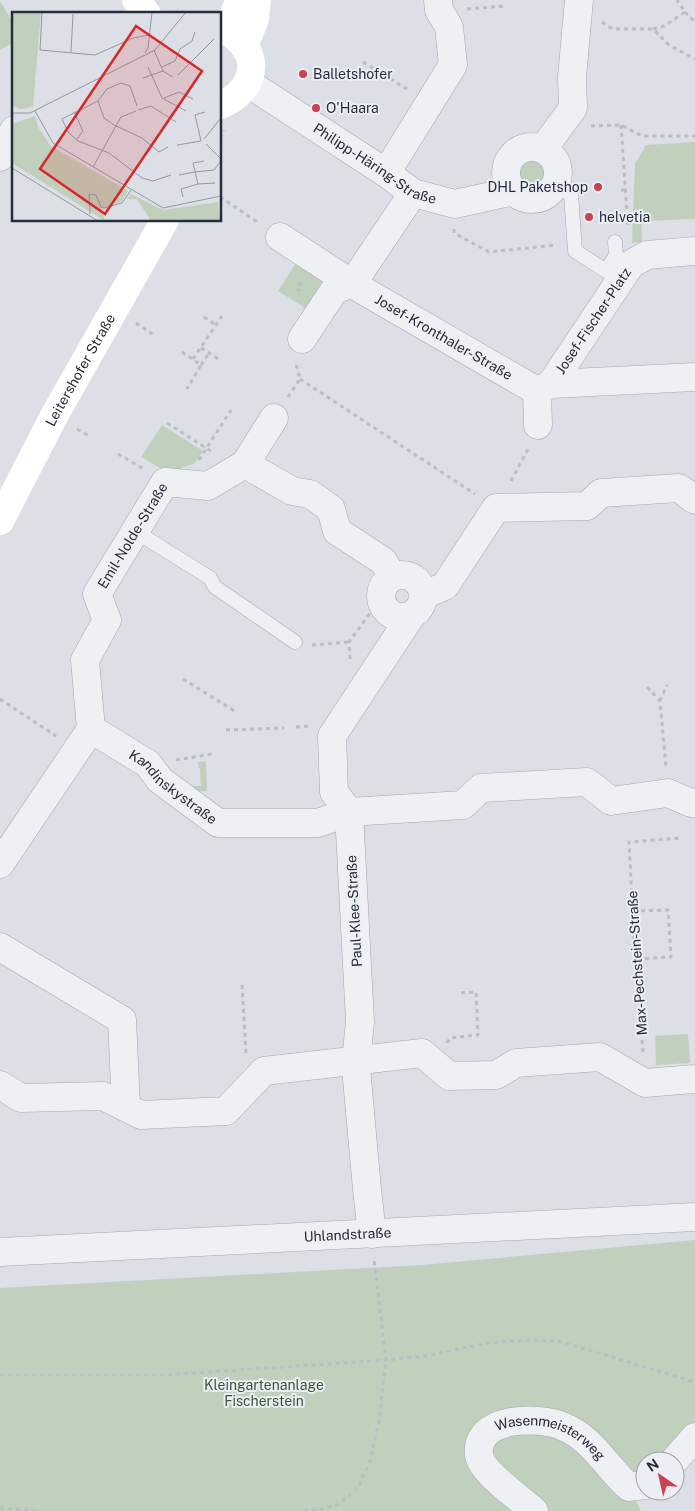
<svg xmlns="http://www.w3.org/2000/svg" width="695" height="1511" font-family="'Public Sans',sans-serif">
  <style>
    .green { fill: #c1d0bd }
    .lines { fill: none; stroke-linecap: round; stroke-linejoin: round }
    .lane-casing { stroke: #a2a6b0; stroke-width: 15 }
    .street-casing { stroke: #a2a6b0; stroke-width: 29 }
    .path { stroke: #bbbdc4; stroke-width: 3; stroke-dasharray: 4 4; stroke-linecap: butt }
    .lane { stroke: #eff0f4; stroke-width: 14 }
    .street { stroke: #eff0f4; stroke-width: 28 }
    .secondary { stroke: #fff; stroke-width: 28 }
    .poi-dot { fill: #c9424d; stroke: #ebeef4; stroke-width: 2 }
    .labels { text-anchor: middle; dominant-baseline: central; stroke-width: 4; stroke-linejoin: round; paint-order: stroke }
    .poi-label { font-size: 14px; fill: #262d3c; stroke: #ebeef4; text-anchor: start }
    .street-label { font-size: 14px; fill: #262d3c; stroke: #ebeef4 }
    .park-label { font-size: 14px; fill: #385734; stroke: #ebeef4 }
    .inset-road { fill: none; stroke: #9398a2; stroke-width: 1 }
    .view { fill: #d62828; fill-opacity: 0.15; stroke: #d62828; stroke-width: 2.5 }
    .inset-edge { fill: none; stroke: #262d3c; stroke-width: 2.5 }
  </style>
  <rect width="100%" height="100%" fill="#dcdfe6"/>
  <path class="green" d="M0 1 14 24V42L0 50Z
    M695 142V219L641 221 642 242 632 243 635 164 646 145Z
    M518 173a14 14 0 1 1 28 0a14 14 0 1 1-28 0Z
    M299 258 328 275 307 309 278 291Z
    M162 425 203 451 195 463 168 473 141 457Z
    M206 761 207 791H194L190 789 192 786H201L200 769 199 768 198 762Z
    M688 1034 690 1063 656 1065 655 1036Z
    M695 1240V1437L674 1461H645V1485L629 1487 641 1511H0V1288L422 1265Z"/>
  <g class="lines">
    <defs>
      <path id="lane" d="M554 186 571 194 575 251 614 276
        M606 271 616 255 615 242
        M135 531 210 578 215 587 295 642"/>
      <g id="street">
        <path id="s1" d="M248 83 386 173 413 193 455 204 514 191"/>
        <circle cx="532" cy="173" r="26"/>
        <path d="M543 149 573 108 572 77 579 0"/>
        <path d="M0 157 14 130"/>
        <path d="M386 173 453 65 449 27 439 10 438 0"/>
        <path id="s2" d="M280 237 352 284 537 391 551 384 695 377"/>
        <path d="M302 339 335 289 352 284 413 193"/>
        <path id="s3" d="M551 384 631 264 647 255 695 251"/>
        <path d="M537 391 538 425"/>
        <path d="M245 464 274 418"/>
        <circle cx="402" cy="596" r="21"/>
        <path d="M424 595 445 586 496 508 587 506 601 493 679 488 695 500"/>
        <path id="s4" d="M91 729 148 764 160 780 218 823H318L349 812 463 805 481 788 587 782 611 801 668 793 691 803H695"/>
        <path id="s5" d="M0 864 91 729 85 660 107 620 97 594 165 482 208 486 245 464 292 491 310 494 331 509 337 531 383 561 393 577"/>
        <path d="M0 947 122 1020 126 1107"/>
        <path d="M0 1085 21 1098 103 1096 141 1115 226 1111 264 1071 422 1053 449 1076 496 1075 516 1063 600 1057 645 1083 695 1079"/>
        <path d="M372 1234 367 1189 357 1079 356 1061 360 1022 349 812 334 792 332 736 411 616"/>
        <path id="s6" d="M0 1252 695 1217"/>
        <path d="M674 1461 695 1437"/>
        <path id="s7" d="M534 1511C521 1499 481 1472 479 1455 474 1416 539 1416 562 1426 594 1439 605 1466 629 1487L645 1485"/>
      </g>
    </defs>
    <use href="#lane" class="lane-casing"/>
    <use href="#street" class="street-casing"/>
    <path class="path" d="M467 9 505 6
      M685 12 695 22
      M602 22 613 29H653L669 45 695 59
      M653 29 664 26 685 12 677 0
      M363 62 407 89
      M621 125 628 228
      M591 126 621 125 642 136H695
      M220 138 224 130
      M621 190H626
      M220 197 259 223
      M454 229V233L489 252 557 245
      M301 282 297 289 302 292
      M204 317 216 325
      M136 323 154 335
      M201 348 220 360
      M182 352 201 365 187 389
      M193 359 222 316
      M201 365 209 353
      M300 379 475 494
      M288 397 300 379 296 364
      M167 423 214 453
      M77 429 89 436
      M118 454 144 469
      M199 460 231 410
      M511 481 528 449
      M312 645 349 642
      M350 659 349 642 381 598
      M183 679 236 712
      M647 687 660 701 666 767
      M0 699 56 736
      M660 701 667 685
      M296 727 308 726
      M226 730 284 728
      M176 760 213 754
      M633 911 668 910 671 957 635 959
      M242 985 246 1054
      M447 1043 450 1038 478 1035 476 992 458 993
      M643 1052 635 959 629 842 681 838
      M0 1375H164L386 1360 425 1356 487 1343 528 1340 558 1341 695 1382
      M0 1508 37 1511
      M304 1511 317 1510 337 1505 358 1488 370 1461 379 1421 386 1360 374 1259"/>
    <use href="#lane" class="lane"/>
    <use href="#street" class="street"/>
    <g class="secondary">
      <path d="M136 0 147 14"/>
      <path d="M220 30C229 31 234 35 240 41 263 65 248 95 220 105"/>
      <path d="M226 31 240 0"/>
      <path d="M244 46 255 19 257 0"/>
      <path id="s8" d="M0 521 54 416 165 220"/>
    </g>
  </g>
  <g class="poi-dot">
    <circle cx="303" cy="74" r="5"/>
    <circle cx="316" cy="108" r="5"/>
    <circle cx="598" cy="187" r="5"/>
    <circle cx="589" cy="217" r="5"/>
  </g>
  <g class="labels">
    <g class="poi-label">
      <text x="313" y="74">Balletshofer</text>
      <text x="326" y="108">O'Haara</text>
      <text x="588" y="187" text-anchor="end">DHL Paketshop</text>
      <text x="599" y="217">helvetia</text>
    </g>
    <g class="street-label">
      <text stroke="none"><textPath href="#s1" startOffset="151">Philipp-Häring-Straße</textPath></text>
      <text stroke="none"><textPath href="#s3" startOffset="76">Josef-Fischer-Platz</textPath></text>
      <text stroke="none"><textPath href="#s2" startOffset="192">Josef-Kronthaler-Straße</textPath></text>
      <text stroke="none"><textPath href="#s8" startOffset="171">Leitershofer Straße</textPath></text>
      <text stroke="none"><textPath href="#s5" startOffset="374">Emil-Nolde-Straße</textPath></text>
      <text stroke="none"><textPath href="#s4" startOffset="101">Kandinskystraße</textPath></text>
      <text transform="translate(354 911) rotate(-93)">Paul-Klee-Straße</text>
      <text transform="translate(637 963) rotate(-94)">Max-Pechstein-Straße</text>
      <text stroke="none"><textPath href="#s6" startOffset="348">Uhlandstraße</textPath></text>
      <text stroke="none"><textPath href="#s7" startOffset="175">Wasenmeisterweg</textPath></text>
    </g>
    <g class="park-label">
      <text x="264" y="1385">Kleingartenanlage<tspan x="264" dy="16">Fischerstein</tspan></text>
    </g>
  </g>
  <g transform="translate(12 12)">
    <rect width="209" height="209" fill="#dcdfe6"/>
    <path d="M0 0H29L21 95 9 97 0 94ZM23 104 26 115 39 134 116 179 109 190 89 196 93 209 0 151V112ZM119 182 151 198 206 190 208 209H139L125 187H115Z" fill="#c1d0bd"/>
    <path class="inset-road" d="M30 0 28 38 83 43 121 26 137 23M142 38 151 59 161 65M59 40 61 2M133 41 136 36 140 0M136 55 150 86 174 99M150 55 163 49 168 37 180 29 183 20M166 63 202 27M131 66 151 59M152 86 167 80 181 87M86 89 92 106 102 113 130 126 147 140 156 135M125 94 118 74 109 71 95 77 86 89 50 107 56 120 66 129 97 141 130 166 141 169 159 163M126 98 139 94 164 110M23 99 41 131 151 196 209 184M62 100 71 119 65 127M0 101H18L143 38 174 0M192 127 209 106M194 132 209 147M165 133 189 129 183 103 193 100M81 155 109 105 124 99M0 156 86 209M183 160 202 158 209 149M167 163 183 160M186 172 203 171M171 185 169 177 186 172 181 151 192 149M78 202 77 182 84 183 89 195 92 196 110 191 119 178"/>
    <path class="view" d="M124 14 190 59 93 202 28 157Z"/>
    <rect width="209" height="209" class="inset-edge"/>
  </g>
  <g transform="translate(660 1476) rotate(326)"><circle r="24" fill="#ebeef4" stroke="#9ca1aa"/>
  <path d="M0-4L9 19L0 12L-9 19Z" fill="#c9424d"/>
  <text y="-8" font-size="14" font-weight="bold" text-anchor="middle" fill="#262d3c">N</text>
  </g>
</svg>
